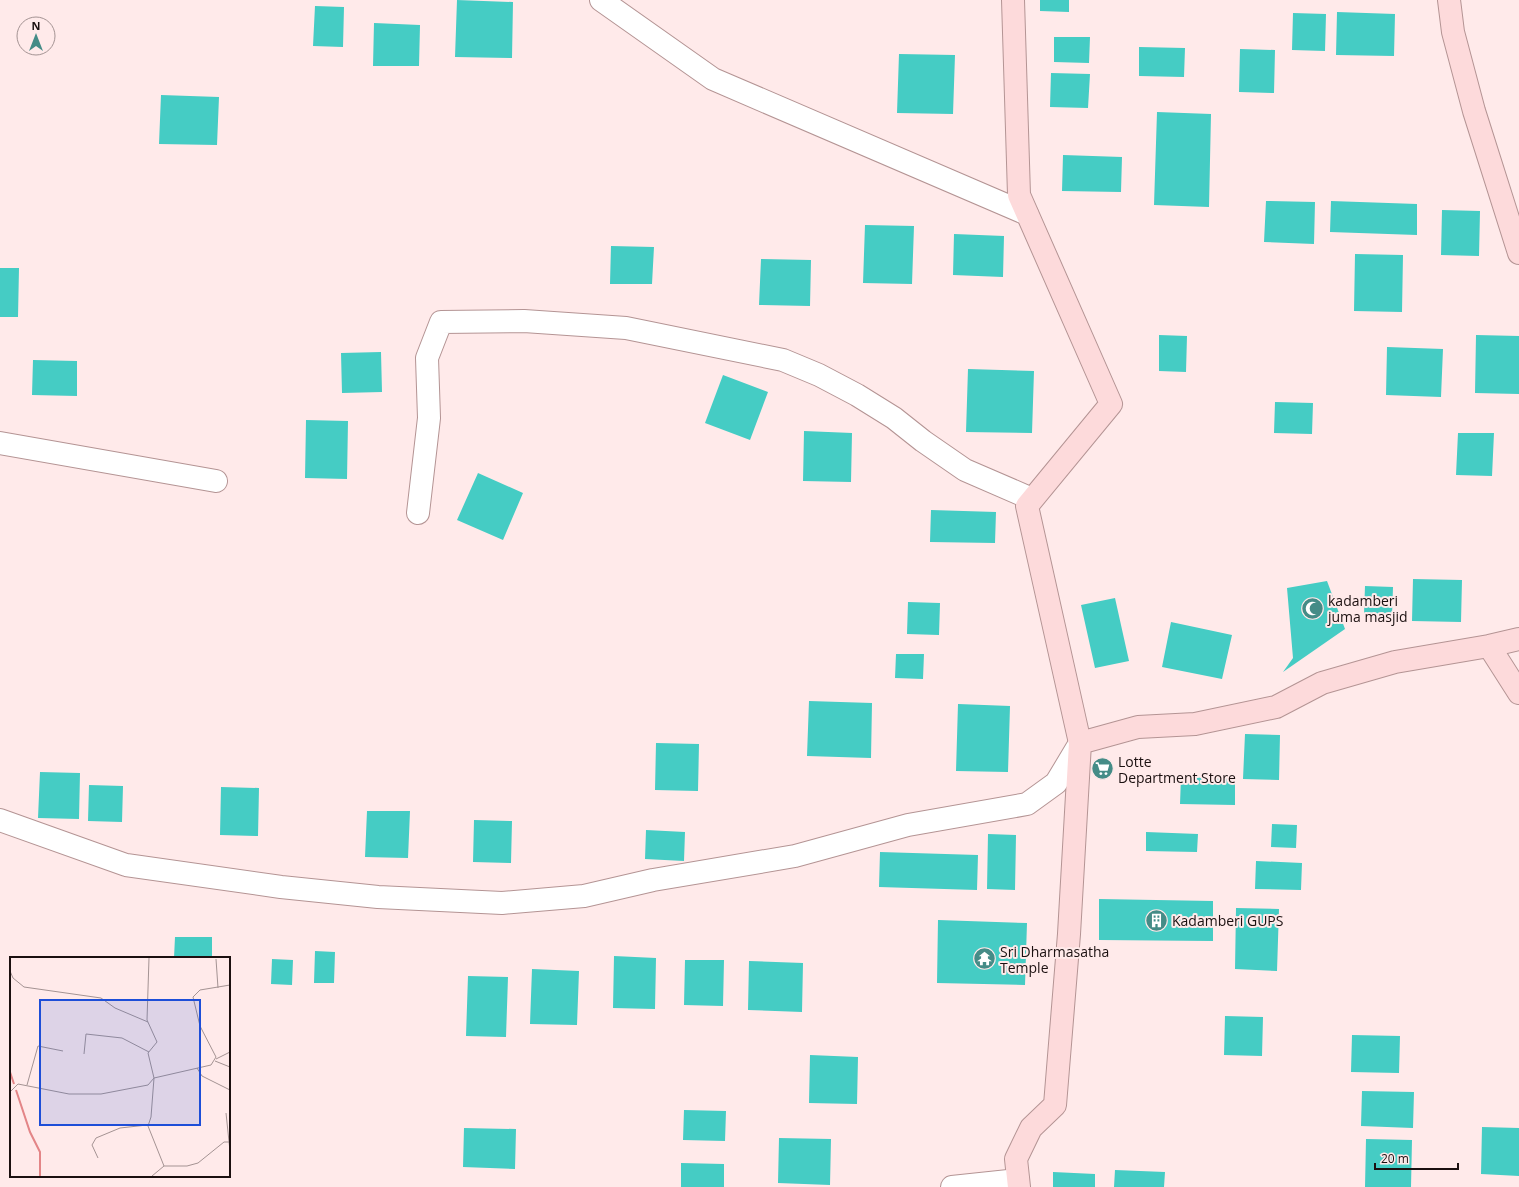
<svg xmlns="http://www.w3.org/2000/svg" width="1519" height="1187" font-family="'Open Sans',sans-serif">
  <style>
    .building { fill: #45ccc4 }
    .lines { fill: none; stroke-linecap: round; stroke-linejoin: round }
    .street-casing { stroke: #b49494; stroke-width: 24 }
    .secondary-casing { stroke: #b49494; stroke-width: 24 }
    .street { stroke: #fff; stroke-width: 22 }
    .secondary { stroke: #fddadb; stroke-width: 22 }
    .labels { text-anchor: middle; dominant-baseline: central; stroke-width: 4; stroke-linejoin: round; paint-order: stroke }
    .poi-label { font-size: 14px; fill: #1b1010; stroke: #ffeaea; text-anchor: start }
    .inset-river { fill: none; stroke: #e38587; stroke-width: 2 }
    .inset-road { fill: none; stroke: #a49393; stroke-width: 1 }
    .view { fill: #1d4ed8; fill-opacity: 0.15; stroke: #1d4ed8; stroke-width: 2 }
    .inset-edge { fill: none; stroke: #1b1010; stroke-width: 2 }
  </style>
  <rect width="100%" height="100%" fill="#ffeaea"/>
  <path class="building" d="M457 0 513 2 512 58 455 57Z
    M1040 0H1069V12L1040 11Z
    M315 6 344 7 343 47 313 46Z
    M1337 12 1395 14 1394 56 1336 55Z
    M1293 13 1326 14 1325 51 1292 50Z
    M374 23 420 25 419 66H373Z
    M1054 37H1090L1089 63 1054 62Z
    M1139 47 1185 48 1184 77 1139 76Z
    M1240 49 1275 50 1274 93 1239 92Z
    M899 54 955 55 953 114 897 113Z
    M1051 73 1090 74 1088 108 1050 107Z
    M161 95 219 97 217 145 159 144Z
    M1157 112 1211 114 1209 207 1154 205Z
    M1063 155 1122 157 1121 192 1062 191Z
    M1266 201 1315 202 1314 244 1264 242Z
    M1331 201 1417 204V235L1330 232Z
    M1442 210 1480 211 1479 256 1441 255Z
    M865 225 914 226 912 284 863 283Z
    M954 234 1004 236 1003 277 953 275Z
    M611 246 654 247 652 284H610Z
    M1355 254 1403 255 1402 312 1354 311Z
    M761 259 811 260 810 306 759 305Z
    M0 268H19L18 317H0Z
    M1159 335 1187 336 1186 372 1159 371Z
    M1476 335 1519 336V394L1475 393Z
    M1387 347 1443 349 1441 397 1386 395Z
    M381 352 382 392 342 393 341 353Z
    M33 360 77 361V396L32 395Z
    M968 369 1034 371 1032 433 966 432Z
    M723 375 768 392 750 440 705 423Z
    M1275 402 1313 403 1312 434 1274 433Z
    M306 420 348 421 347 479 305 478Z
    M804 431 852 433 851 482 803 481Z
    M1458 433H1494L1492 476 1456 475Z
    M478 473 523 493 503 540 457 520Z
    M931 510 996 512 995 543 930 542Z
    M1413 579 1462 580 1461 622 1412 621Z
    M1327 581 1345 629 1283 672 1293 658 1287 588Z
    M1365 586 1393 587 1392 616 1364 615Z
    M1115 598 1129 661 1095 668 1081 605Z
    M908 602 940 603 939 635 907 634Z
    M1171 622 1232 635 1222 679 1162 667Z
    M896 654H924L923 679 895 678Z
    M809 701 872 703 871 758 807 756Z
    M958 704 1010 706 1008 772 956 771Z
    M1245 734 1280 735 1279 780 1243 779Z
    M656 743 699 744 698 791 655 790Z
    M40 772 80 773 79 819 38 818Z
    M1181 777 1235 779V805L1180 804Z
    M89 785 123 786 122 822 88 821Z
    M221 787 259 788 258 836 220 835Z
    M367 811H410L408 858 365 857Z
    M474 820 512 821 511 863 473 862Z
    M1272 824 1297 825 1296 848 1271 847Z
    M646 830 685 832 684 861 645 859Z
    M1146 832 1198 834 1197 852 1146 851Z
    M988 834 1016 835 1015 890 987 889Z
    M880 852 978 855 977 890 879 887Z
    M1256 861 1302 863 1301 890 1255 889Z
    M1099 899 1213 901V941L1099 940Z
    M1236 908 1279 909 1277 971 1235 969Z
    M938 920 1027 923 1025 985 937 983Z
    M175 937H212V958H174Z
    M315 951 335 952 334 983H314Z
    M614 956 656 958 655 1009 613 1008Z
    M272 959 293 960 292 985 271 984Z
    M685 960H724L723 1006 684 1005Z
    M749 961 803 963 802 1012 748 1010Z
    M532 969 579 971 577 1025 530 1024Z
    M468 976 508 977 506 1037 466 1036Z
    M1225 1016 1263 1017 1262 1056 1224 1055Z
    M1352 1035 1400 1036 1399 1073 1351 1072Z
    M810 1055 858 1057 857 1104 809 1103Z
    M1362 1091 1414 1092 1413 1128 1361 1126Z
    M684 1110 726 1111 725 1141 683 1140Z
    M1482 1127 1519 1128V1176L1481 1174Z
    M464 1128 516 1129 515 1169 463 1167Z
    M779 1138 831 1139 830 1185 778 1183Z
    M1366 1139 1412 1140 1411 1187H1365Z
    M681 1163 724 1164V1187H681Z
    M1115 1170 1165 1172 1164 1187H1114Z
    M1053 1172 1095 1174V1187H1053Z"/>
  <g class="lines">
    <defs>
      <path id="street" d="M601 0 713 79 1027 214
        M0 443 216 481
        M418 513 429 418 427 358 441 322 524 321 626 328 783 360 819 375 857 395 894 418 923 441 965 470 1032 499
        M0 820 126 865 281 887 378 897 502 903 584 896 653 880 795 856 908 825 1027 804 1056 783 1080 743
        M952 1187 1018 1180"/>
      <path id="secondary" d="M1013 0 1019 195 1111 404 1027 506 1080 743 1069 934 1055 1105 1031 1128 1016 1159 1019 1187
        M1449 0 1453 32 1474 111 1519 253
        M1489 646 1519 693
        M1080 743 1138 727 1195 724 1276 707 1322 683 1395 662 1489 646 1519 639"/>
    </defs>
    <use href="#street" class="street-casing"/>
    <use href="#secondary" class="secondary-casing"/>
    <use href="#street" class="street"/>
    <use href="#secondary" class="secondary"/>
  </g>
  <defs>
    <symbol id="mosque-disc" viewBox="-11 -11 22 22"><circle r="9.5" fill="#458c87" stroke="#ffeaea"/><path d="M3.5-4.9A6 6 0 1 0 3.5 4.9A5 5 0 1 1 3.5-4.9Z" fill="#fff"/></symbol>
    <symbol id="supermarket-disc" viewBox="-11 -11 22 22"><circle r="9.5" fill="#458c87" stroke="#ffeaea"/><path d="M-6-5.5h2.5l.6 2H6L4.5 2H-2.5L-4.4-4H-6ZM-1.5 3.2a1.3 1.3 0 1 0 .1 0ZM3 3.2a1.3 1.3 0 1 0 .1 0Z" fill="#fff"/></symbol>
    <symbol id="building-disc" viewBox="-11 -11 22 22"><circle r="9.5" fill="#458c87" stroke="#ffeaea"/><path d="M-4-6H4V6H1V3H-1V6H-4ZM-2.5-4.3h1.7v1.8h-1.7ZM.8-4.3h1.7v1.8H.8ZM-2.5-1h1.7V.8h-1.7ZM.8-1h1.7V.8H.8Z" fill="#fff"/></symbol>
    <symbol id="temple-disc" viewBox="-11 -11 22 22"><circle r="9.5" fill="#458c87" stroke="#ffeaea"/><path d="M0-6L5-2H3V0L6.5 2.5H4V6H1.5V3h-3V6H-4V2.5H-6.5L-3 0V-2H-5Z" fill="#fff"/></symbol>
  </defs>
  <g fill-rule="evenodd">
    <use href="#mosque-disc" x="1300" y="596" width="25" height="25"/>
    <use href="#supermarket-disc" x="1090" y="756" width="25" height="25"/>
    <use href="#building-disc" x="1144" y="908" width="25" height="25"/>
    <use href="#temple-disc" x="972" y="946" width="25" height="25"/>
  </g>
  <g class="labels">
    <g class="poi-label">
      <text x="1328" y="600">kadamberi<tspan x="1328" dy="16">juma masjid</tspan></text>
      <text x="1118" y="761">Lotte<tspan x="1118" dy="16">Department Store</tspan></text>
      <text x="1172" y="920">Kadamberi GUPS</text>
      <text x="1000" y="951">Sri Dharmasatha<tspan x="1000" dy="16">Temple</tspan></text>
    </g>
  </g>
  <g transform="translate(10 957)">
    <rect width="220" height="220" fill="#ffeaea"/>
    <path class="inset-river" d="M0 115 4 127M6 133 20 175 30 195V219"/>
    <path class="inset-road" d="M139 1 137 63 147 85 138 96 144 121 141 160 138 169 154 209M206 2 208 31M0 14 3 21 14 30 91 41 105 51 138 65M74 97 76 77 112 81 139 95M206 102 220 95M205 104 220 110M187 111 192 119 220 133M17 128 28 89 53 94M0 135 8 127 59 137H91L138 128 144 121 201 108 206 100 190 69 183 40 190 33 220 28M216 156 220 194M88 201 82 188 86 181 110 171 137 168M142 219 154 209H177L188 206 214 185H220"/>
    <path class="view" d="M30 43H190V168H30Z"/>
    <rect width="220" height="220" class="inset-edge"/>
  </g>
  <g transform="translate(36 36)"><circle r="19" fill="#ffeaea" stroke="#a49393"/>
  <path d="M0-3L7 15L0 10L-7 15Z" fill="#458c87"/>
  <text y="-6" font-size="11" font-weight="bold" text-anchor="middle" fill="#1b1010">N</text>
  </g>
  <path d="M1375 1163v6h83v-6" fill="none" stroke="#1b1010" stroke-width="2"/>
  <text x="1381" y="1163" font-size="12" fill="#1b1010" stroke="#ffeaea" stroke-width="3" paint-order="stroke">20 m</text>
</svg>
